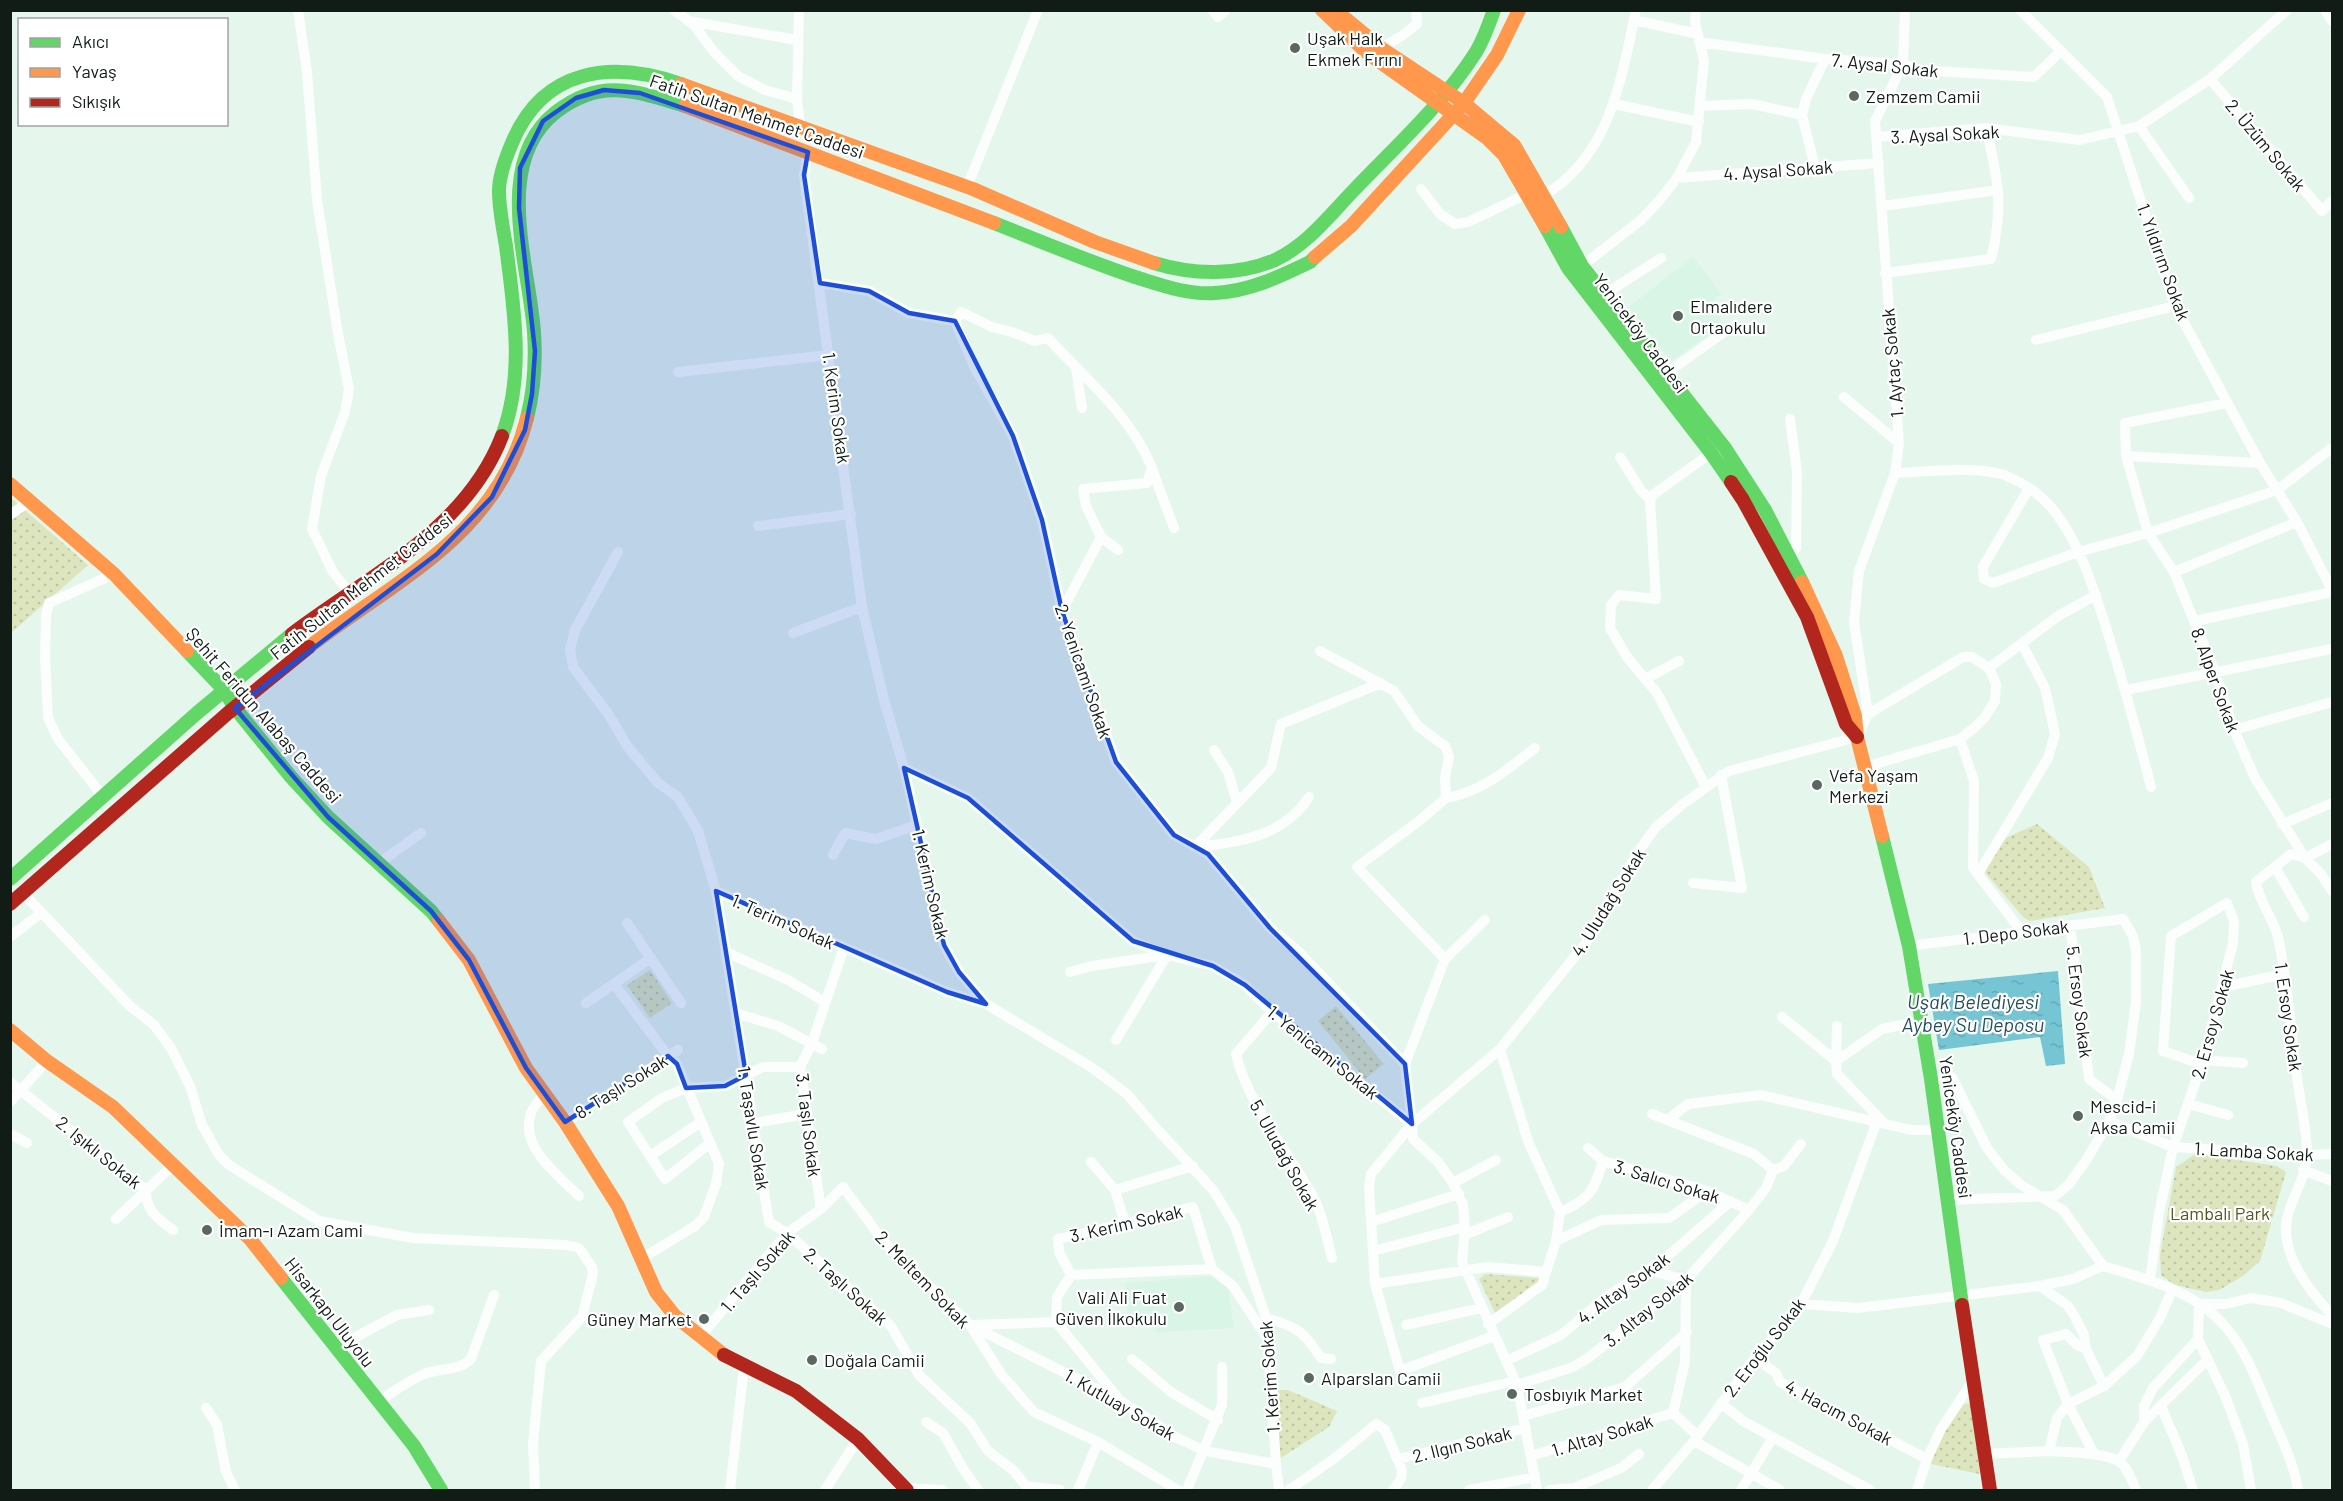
<svg xmlns="http://www.w3.org/2000/svg" width="2343" height="1501" font-family="Barlow,sans-serif">
  <style>
    .built { fill: #d9f5e6 }
    .green { fill: url(#green-dots) }
    .water { fill: url(#water-ripples) }
    .lines { fill: none; stroke-linecap: round; stroke-linejoin: round }
    .street { stroke: #fbfefc; stroke-width: 10 }
    .fast { stroke: #63d668; stroke-width: 14 }
    .slow { stroke: #ff974d; stroke-width: 14 }
    .jam { stroke: #b3261e; stroke-width: 14 }
    .marked { fill: #1d4ed8; fill-opacity: 0.2; stroke: #1d4ed8; stroke-width: 4.5; stroke-linejoin: round }
    .poi-dot { fill: #5b6862; stroke: #fff; stroke-width: 2 }
    .labels { text-anchor: middle; dominant-baseline: central; stroke-width: 4.5; stroke-linejoin: round; paint-order: stroke }
    .poi-label { font-size: 18px; fill: #111c17; stroke: #fff; text-anchor: start }
    .street-label { font-size: 18px; fill: #111c17; stroke: #fff }
    .park-label { font-size: 18px; fill: #57561b; stroke: #fff }
    .water-label { font-size: 20px; font-style: italic; fill: #22505c; stroke: #fff }
  </style>
  <defs>
    <pattern id="green-dots" width="8" height="8" patternUnits="userSpaceOnUse" patternTransform="scale(1.5)"><rect width="8" height="8" fill="#dde5be"/><path d="M2 2h.1M6 6h.1" fill="none" stroke="#bdc4a3" stroke-width="1.8" stroke-linecap="round"/></pattern>
    <pattern id="water-ripples" width="26" height="14" patternUnits="userSpaceOnUse" patternTransform="scale(1.5)"><rect width="26" height="14" fill="#76c5d5"/><path d="M2 4q2-2 4 0t4 0M15 11q2-2 4 0t4 0" fill="none" stroke="#65a9b6"/></pattern>
  </defs>
  <rect width="100%" height="100%" fill="#e5f6ed"/>
  <path class="built" d="M1693 257 1722 294 1709 304 1726 326 1719 328 1671 361 1629 307Z
    M1212 1276 1228 1288 1234 1328 1156 1332 1155 1326 1128 1328 1125 1283Z"/>
  <path class="green" d="M10 497 88 565 11 633H10Z
    M2037 824 2089 867 2105 908 2030 921 2024 918 1982 869 2006 838Z
    M650 970 672 1003 650 1018 627 985Z
    M1336 1006 1384 1064 1365 1079 1318 1021Z
    M2195 1154 2277 1166 2286 1172 2260 1261 2243 1276 2219 1290 2206 1292 2175 1285 2161 1275 2160 1255 2176 1167Z
    M1485 1274 1539 1278V1283L1495 1313 1479 1279Z
    M1278 1390H1288L1337 1411 1329 1427 1279 1459Z
    M1971 1403 1980 1474 1931 1464 1941 1435 1964 1404Z"/>
  <path class="water" d="M2058 971 2065 1064 2046 1066 2040 1037 1939 1050 1928 984Z"/>
  <g class="lines">
    <path class="street" d="M298 10 307 72 317 200 338 334 349 389 345 412 321 476 312 529 333 572 349 592
      M674 10 694 25 714 52 738 76 765 90 797 99
      M799 10 797 99 800 124
      M1212 10 1218 17 1226 10
      M2020 10 2107 97 2175 306 2260 463 2297 522 2332 590
      M2325 10 2332 21
      M1634 20 1698 34
      M688 21 797 40
      M1699 42 1825 59 1903 64 1919 70 2034 77 2061 51
      M1381 48 1403 35 1417 24 1416 10
      M2210 79 2322 211 2332 201
      M1614 104 1699 122
      M1700 106 1752 104 1802 115
      M2139 126 2189 198
      M1877 137 1986 128 2080 140 2139 126 2210 79 2287 10
      M808 152 804 175 862 607 884 700 904 768 944 945 959 972 986 1004 1091 1067 1127 1094 1156 1128 1214 1191 1235 1226 1266 1318 1276 1464 1279 1490
      M1815 167 1802 115 1806 99 1825 59
      M1677 178 1879 163
      M967 187 1038 10
      M1421 189 1440 214 1455 224 1468 222 1527 194
      M1543 196C1610 157 1621 80 1636 10
      M1883 206 1998 190
      M1582 266 1641 220 1659 201 1677 178 1696 142 1704 61 1695 22 1696 10
      M1885 273 1991 259C2004 207 1998 179 1986 128
      M820 283 869 291 909 313 955 321 974 366 1013 436 1042 520 1062 611 1116 762 1174 835 1208 854 1270 928 1297 950 1405 1064
      M1605 294 1661 258
      M955 321 961 312 992 327 1012 332 1035 341 1048 338C1085 378 1132 417 1152 468L1147 483 1083 489 1086 506 1101 537 1062 611
      M2036 340 2175 306
      M1076 368 1082 408
      M678 372 829 355
      M1667 373 1727 330
      M1844 397 1899 443
      M2227 403 2125 423 2126 456 2148 533 2174 572 2215 672 2234 730 2255 778 2305 858 2321 874 2332 891
      M2126 456 2260 463
      M1620 457 1640 489 1650 500
      M1152 469 1174 528
      M1895 473C1925 472 1982 465 2009 477 2028 485 2042 496 2055 512 2080 544 2093 587 2105 624 2122 678 2137 732 2151 787
      M2029 488 1983 567 1984 579 1993 583 2078 552 2148 533 2277 490 2332 448
      M10 515 30 501
      M758 526 851 514
      M1101 537 1118 550
      M618 552 575 630 570 650 573 667 609 715 627 746 658 783 678 797 698 831 716 891 947 992 986 1004
      M1790 557 1796 548 1797 472 1790 419
      M2174 572 2297 522
      M2195 621 2332 592
      M793 633 862 607
      M1320 651 1394 691 1418 726 1446 747 1449 757 1445 777 1446 798C1482 792 1507 770 1535 748
      M1645 679 1679 661
      M2126 690 2332 649
      M1868 714 1854 622 1859 571 1895 473 1899 443 1875 121 1903 64 1905 10
      M2234 730 2332 702
      M1960 739 1974 781 1973 868 2022 932
      M1214 750 1228 772 1237 803
      M1865 767 1960 739 1974 728 1985 717 1995 701 1996 684 1989 668 2058 616 2096 595
      M904 768 968 798 1133 941 1167 955 1213 966 1245 985 1272 1012 1412 1124 1413 1139 1438 1162 1453 1183 1463 1205 1465 1227 1462 1262 1517 1385 1537 1490
      M1706 787 1657 693 1627 657 1610 628 1611 605 1619 595 1656 599 1650 500 1654 494 1711 453
      M104 798 58 739 48 718 45 659 46 615 49 603 114 574
      M2282 824 2332 803
      M2332 844 2305 858 2291 854 2256 882C2259 902 2273 918 2278 937 2288 983 2291 1031 2297 1077 2300 1102 2307 1129 2307 1154 2307 1181 2284 1206 2286 1233 2288 1264 2312 1294 2332 1315
      M1195 847 1271 768 1281 724 1381 683
      M1196 847C1239 842 1283 837 1309 797
      M833 855 845 833 876 839 917 825
      M379 863 421 833
      M2275 867 2304 917
      M1978 874 2048 758 2055 734 2045 688 2022 644
      M1693 883 1742 888 1721 775
      M716 891 769 1222 787 1233 891 1326 919 1375 970 1423 988 1451 1013 1470 1026 1486
      M23 893 130 1006 154 1025 171 1048 190 1086 202 1125 219 1155 229 1165 319 1221 413 1238 566 1245 579 1248 592 1267 593 1274 582 1317 541 1361 533 1444 535 1490
      M627 923 681 1003
      M2070 925 2089 1079 2117 1100
      M10 937 41 913
      M1909 946 2123 919 2133 936 2136 951V1002L2129 1054 2117 1100 2109 1121 2087 1159 2069 1184 2055 1196 1948 1200
      M726 952 788 980 825 1002
      M1445 959 1357 867 1419 821 1446 798
      M1070 972 1092 966 1166 955
      M614 984 668 1056 677 1064 719 1164 716 1184 704 1217 695 1226 641 1259
      M2223 987 2284 974
      M586 1003 651 958
      M1272 1012 1236 1054C1249 1108 1289 1151 1315 1200 1323 1217 1327 1239 1332 1258
      M736 1013 778 1026 822 1049
      M1782 1017 1836 1061 1837 1074 1883 1122
      M1116 1040 1167 955
      M1836 1061 1882 1029 1922 1021
      M1836 1061 1837 1026
      M1931 1079 1952 1077 1987 1148 2004 1170 2021 1185 2063 1210 2103 1266
      M10 1082 146 1190C146 1211 157 1218 173 1230
      M544 1094C540 1100 533 1106 531 1113 519 1147 558 1175 579 1196
      M10 1102 47 1061
      M2188 1104 2228 1115
      M1652 1114 1754 1154 1773 1170
      M1669 1119 1688 1104 1761 1095 1911 1130H1939
      M2109 1121 2173 1147 2307 1155 2332 1154
      M565 1122 678 1050
      M754 1123 806 1114
      M1412 1124 1405 1064 1445 959 1485 920
      M10 1134 27 1143
      M710 1143 665 1179 628 1122 662 1098 686 1088 725 1086 763 1067H800
      M1588 1148 1603 1161 1707 1191 1749 1210
      M650 1156 701 1122
      M1091 1162 1115 1190 1125 1223
      M1773 1170 1784 1166 1801 1144
      M2303 1170 2332 1181
      M1453 1183 1496 1160
      M1115 1190 1193 1166
      M821 1209 800 1067 812 1043 844 947
      M1560 1212C1590 1199 1594 1191 1603 1161
      M116 1219 172 1166
      M1371 1222 1459 1194
      M1464 1235 1508 1217
      M1556 1241 1601 1220 1669 1218 1707 1191
      M1373 1251 1465 1227
      M2103 1266C2143 1278 2189 1289 2219 1320 2244 1344 2257 1381 2270 1412 2281 1438 2294 1463 2298 1490
      M1648 1270 1686 1280 1685 1362 1673 1413 1698 1436
      M1071 1275 1059 1252 1058 1239 1193 1207 1212 1269 1233 1286 1267 1338
      M1071 1275 1057 1297 1056 1322 1118 1398
      M1071 1275 1212 1269
      M2150 1280 2159 1213 2173 1147 2203 1060 2233 943 2234 921 2227 903 2171 936 2163 1051 2192 1061 2203 1060 2243 1063
      M1375 1284 1487 1267 1546 1272
      M2040 1286 2067 1305 2074 1315 2084 1335 2086 1349 2104 1386
      M1801 1304 1858 1308 2040 1286 2073 1279 2103 1266
      M1266 1318C1298 1327 1303 1331 1321 1358L1331 1359
      M1488 1324 1542 1285 1556 1241 1560 1212 1528 1141 1500 1049
      M970 1325 1121 1401 1177 1438 1205 1451 1276 1464
      M973 1325 1056 1322
      M1406 1325 1481 1308
      M701 1336 787 1233 821 1209 843 1187 884 1242 970 1325 1001 1374 1034 1412 1098 1442 1178 1490
      M1494 1336 1400 1371 1375 1284 1369 1188 1371 1174 1412 1124 1500 1049 1585 944 1638 852 1656 827 1683 804 1729 771 1857 737 1868 714 1963 657H1972L1989 668
      M335 1348 397 1315 429 1310
      M2086 1349 2077 1345 2066 1334 2043 1340 2068 1404 2094 1454
      M1755 1358 1776 1373 1780 1382 1927 1459
      M1132 1359 1171 1392 1218 1420
      M1506 1361 1561 1335 1606 1297 1662 1261 1731 1201
      M1517 1385 1573 1367 1588 1358 1686 1280 1749 1210 1766 1188 1773 1170
      M378 1402C393 1392 410 1379 427 1373 443 1368 458 1371 471 1359L494 1295
      M1422 1403 1515 1381
      M1721 1403 1743 1421 1870 1490
      M2161 1406 2182 1456 2193 1490
      M206 1408 217 1425 226 1472 235 1490
      M1523 1416 1625 1387 1687 1332
      M926 1422 943 1433 962 1467 978 1490
      M2144 1422V1406L2153 1388 2198 1339
      M1694 1441 1780 1490
      M2049 1451C2065 1452 2107 1452 2120 1462 2128 1468 2132 1481 2136 1490
      M1983 1454 2049 1451 2057 1418 2068 1404 2104 1386 2137 1356 2160 1318 2172 1290
      M1531 1456 1673 1413
      M1398 1459 1526 1428
      M2119 1461 2144 1422 2207 1360
      M1026 1486 1060 1490
      M730 1490 744 1366
      M825 1490 858 1439
      M903 1490 904 1488 943 1490
      M1078 1490 1098 1442
      M1187 1490 1222 1405V1367
      M1289 1490 1335 1458 1376 1424 1385 1430 1402 1470 1401 1479 1393 1490
      M1469 1490 1535 1477
      M1550 1490 1574 1488 1621 1468 1639 1454
      M1652 1490 1694 1441 1755 1358 1801 1304 1833 1241 1877 1121
      M1741 1490 1773 1437
      M1917 1490 1927 1459 1941 1429 1972 1382
      M2251 1490 2243 1444 2226 1398 2198 1339 2199 1304H2226L2251 1298 2281 1303 2332 1324"/>
    <path class="fast" d="M994 223C1040 241 1087 261 1135 277 1161 285 1187 295 1215 293 1250 291 1279 277 1310 262L1315 257
      M1545 226 1568 268 1711 453 1731 482
      M1561 227 1582 266 1725 448 1765 510 1802 582
      M1154 263C1193 275 1237 276 1275 260 1307 245 1329 216 1353 191 1395 147 1443 104 1476 52 1484 39 1489 24 1494 10
      M527 418C534 390 536 361 534 332 529 264 492 162 556 112 601 77 635 91 685 106
      M502 436C525 375 514 309 506 246 503 228 499 209 499 191 499 176 506 157 512 143 543 68 611 60 681 84
      M187 651 224 690 235 708 291 777 328 817 431 911 439 921
      M1882 836 1909 946 1931 1079 1962 1305
      M10 879 197 713 292 634
      M281 1278 414 1446 441 1490"/>
    <path class="slow" d="M1322 10 1366 52 1487 138 1504 155 1545 226
      M1335 10 1381 48 1464 103 1514 145 1561 227
      M681 84 973 189 1095 242 1154 263
      M685 106 994 223
      M1315 257 1351 226 1464 103 1497 55 1519 10
      M10 484 114 574 187 651
      M1802 582 1836 656 1855 716 1857 737 1882 836
      M309 647C397 579 498 535 527 418
      M439 921 469 960 526 1068 565 1122 618 1206 656 1292 675 1316 724 1355
      M10 1030 47 1061 113 1107 250 1239 281 1278"/>
    <path class="jam" d="M1731 482 1743 500 1807 617 1846 724 1857 737
      M292 634C367 577 466 530 502 436
      M10 904 228 713 309 647
      M1962 1305 1990 1490
      M724 1355 796 1391 858 1439 907 1490"/>
  </g>
  <path class="marked" d="M604 90 640 93 808 152 804 175 820 283 869 291 909 313 955 321 1013 436 1042 520 1062 611 1116 762 1174 835 1208 854 1270 928 1405 1064 1412 1124 1245 985 1213 966 1133 941 968 798 904 768 944 945 959 972 986 1004 947 992 716 891 746 1075 725 1086 686 1088 677 1064 668 1056 565 1122 526 1068 469 960 431 911 328 817 235 708 437 554 492 497 525 430 532 394 535 351 519 208 520 168 543 121 576 98Z"/>
  <g class="poi-dot">
    <circle cx="1295" cy="48" r="6"/>
    <circle cx="1854" cy="96" r="6"/>
    <circle cx="1678" cy="316" r="6"/>
    <circle cx="1817" cy="785" r="6"/>
    <circle cx="2078" cy="1116" r="6"/>
    <circle cx="207" cy="1230" r="6"/>
    <circle cx="1179" cy="1307" r="6"/>
    <circle cx="704" cy="1319" r="6"/>
    <circle cx="812" cy="1360" r="6"/>
    <circle cx="1309" cy="1378" r="6"/>
    <circle cx="1512" cy="1394" r="6"/>
  </g>
  <g class="labels">
    <g class="poi-label">
      <text x="1307" y="38">Uşak Halk<tspan x="1307" dy="21">Ekmek Fırını</tspan></text>
      <text x="1866" y="96">Zemzem Camii</text>
      <text x="1690" y="306">Elmalıdere<tspan x="1690" dy="21">Ortaokulu</tspan></text>
      <text x="1829" y="775">Vefa Yaşam<tspan x="1829" dy="21">Merkezi</tspan></text>
      <text x="2090" y="1106">Mescid-i<tspan x="2090" dy="21">Aksa Camii</tspan></text>
      <text x="219" y="1230">İmam-ı Azam Cami</text>
      <text x="1167" y="1297" text-anchor="end">Vali Ali Fuat<tspan x="1167" dy="21">Güven İlkokulu</tspan></text>
      <text x="692" y="1319" text-anchor="end">Güney Market</text>
      <text x="824" y="1360">Doğala Camii</text>
      <text x="1321" y="1378">Alparslan Camii</text>
      <text x="1524" y="1394">Tosbıyık Market</text>
    </g>
    <g class="street-label">
      <text transform="translate(1885 65) rotate(6)">7. Aysal Sokak</text>
      <text transform="translate(757 116) rotate(19)">Fatih Sultan Mehmet Caddesi</text>
      <text transform="translate(1945 134) rotate(-3)">3. Aysal Sokak</text>
      <text transform="translate(2266 145) rotate(50)">2. Üzüm Sokak</text>
      <text transform="translate(1778 170) rotate(-4)">4. Aysal Sokak</text>
      <text transform="translate(2164 262) rotate(70)">1. Yıldırım Sokak</text>
      <text transform="translate(1641 333) rotate(53)">Yeniceköy Caddesi</text>
      <text transform="translate(1892 363) rotate(-95)">1. Aytaç Sokak</text>
      <text transform="translate(837 408) rotate(82)">1. Kerim Sokak</text>
      <text transform="translate(361 586) rotate(-38)">Fatih Sultan Mehmet Caddesi</text>
      <text transform="translate(1084 671) rotate(71)">2. Yenicami Sokak</text>
      <text transform="translate(2216 680) rotate(70)">8. Alper Sokak</text>
      <text transform="translate(264 715) rotate(49)">Şehit Feridun Alabaş Caddesi</text>
      <text transform="translate(931 884) rotate(77)">1. Kerim Sokak</text>
      <text transform="translate(1608 902) rotate(-58)">4. Uludağ Sokak</text>
      <text transform="translate(783 921) rotate(24)">1. Terim Sokak</text>
      <text transform="translate(2016 932) rotate(-7)">1. Depo Sokak</text>
      <text transform="translate(2080 1002) rotate(83)">5. Ersoy Sokak</text>
      <text transform="translate(2289 1017) rotate(82)">1. Ersoy Sokak</text>
      <text transform="translate(2212 1024) rotate(-74)">2. Ersoy Sokak</text>
      <text transform="translate(1323 1052) rotate(39)">1. Yenicami Sokak</text>
      <text transform="translate(621 1086) rotate(-32)">8. Taşlı Sokak</text>
      <text transform="translate(809 1125) rotate(83)">3. Taşlı Sokak</text>
      <text transform="translate(1956 1127) rotate(82)">Yeniceköy Caddesi</text>
      <text transform="translate(754 1128) rotate(81)">1. Taşavlu Sokak</text>
      <text transform="translate(2254 1151) rotate(3)">1. Lamba Sokak</text>
      <text transform="translate(99 1152) rotate(39)">2. Işıklı Sokak</text>
      <text transform="translate(1285 1155) rotate(61)">5. Uludağ Sokak</text>
      <text transform="translate(1667 1181) rotate(17)">3. Salıcı Sokak</text>
      <text transform="translate(1126 1223) rotate(-13)">3. Kerim Sokak</text>
      <text transform="translate(757 1271) rotate(-49)">1. Taşlı Sokak</text>
      <text transform="translate(923 1279) rotate(46)">2. Meltem Sokak</text>
      <text transform="translate(846 1286) rotate(42)">2. Taşlı Sokak</text>
      <text transform="translate(1623 1288) rotate(-36)">4. Altay Sokak</text>
      <text transform="translate(1648 1309) rotate(-39)">3. Altay Sokak</text>
      <text transform="translate(330 1312) rotate(52)">Hisarkapı Uluyolu</text>
      <text transform="translate(1764 1347) rotate(-52)">2. Eroğlu Sokak</text>
      <text transform="translate(1269 1377) rotate(-94)">1. Kerim Sokak</text>
      <text transform="translate(1120 1404) rotate(30)">1. Kutluay Sokak</text>
      <text transform="translate(1839 1412) rotate(28)">4. Hacım Sokak</text>
      <text transform="translate(1602 1435) rotate(-17)">1. Altay Sokak</text>
      <text transform="translate(1462 1444) rotate(-14)">2. Ilgın Sokak</text>
    </g>
    <g class="park-label">
      <text x="2220" y="1213">Lambalı Park</text>
    </g>
    <g class="water-label">
      <text x="1973" y="1001">Uşak Belediyesi<tspan x="1973" dy="23">Aybey Su Deposu</tspan></text>
    </g>
  </g>
  <rect width="2343" height="1501" fill="none" stroke="#111c17" stroke-width="24"/>
  <rect x="18" y="18" width="210" height="108" fill="#ffffff" stroke="#a0a4a2" stroke-width="1.5"/>
  <rect x="30" y="38" width="30" height="9" fill="#63d668" stroke="#a0a4a2" stroke-width="1.5"/>
  <text x="72" y="48" font-size="18" fill="#111c17">Akıcı</text>
  <rect x="30" y="68" width="30" height="9" fill="#ff974d" stroke="#a0a4a2" stroke-width="1.5"/>
  <text x="72" y="78" font-size="18" fill="#111c17">Yavaş</text>
  <rect x="30" y="98" width="30" height="9" fill="#b3261e" stroke="#a0a4a2" stroke-width="1.5"/>
  <text x="72" y="108" font-size="18" fill="#111c17">Sıkışık</text>
</svg>
